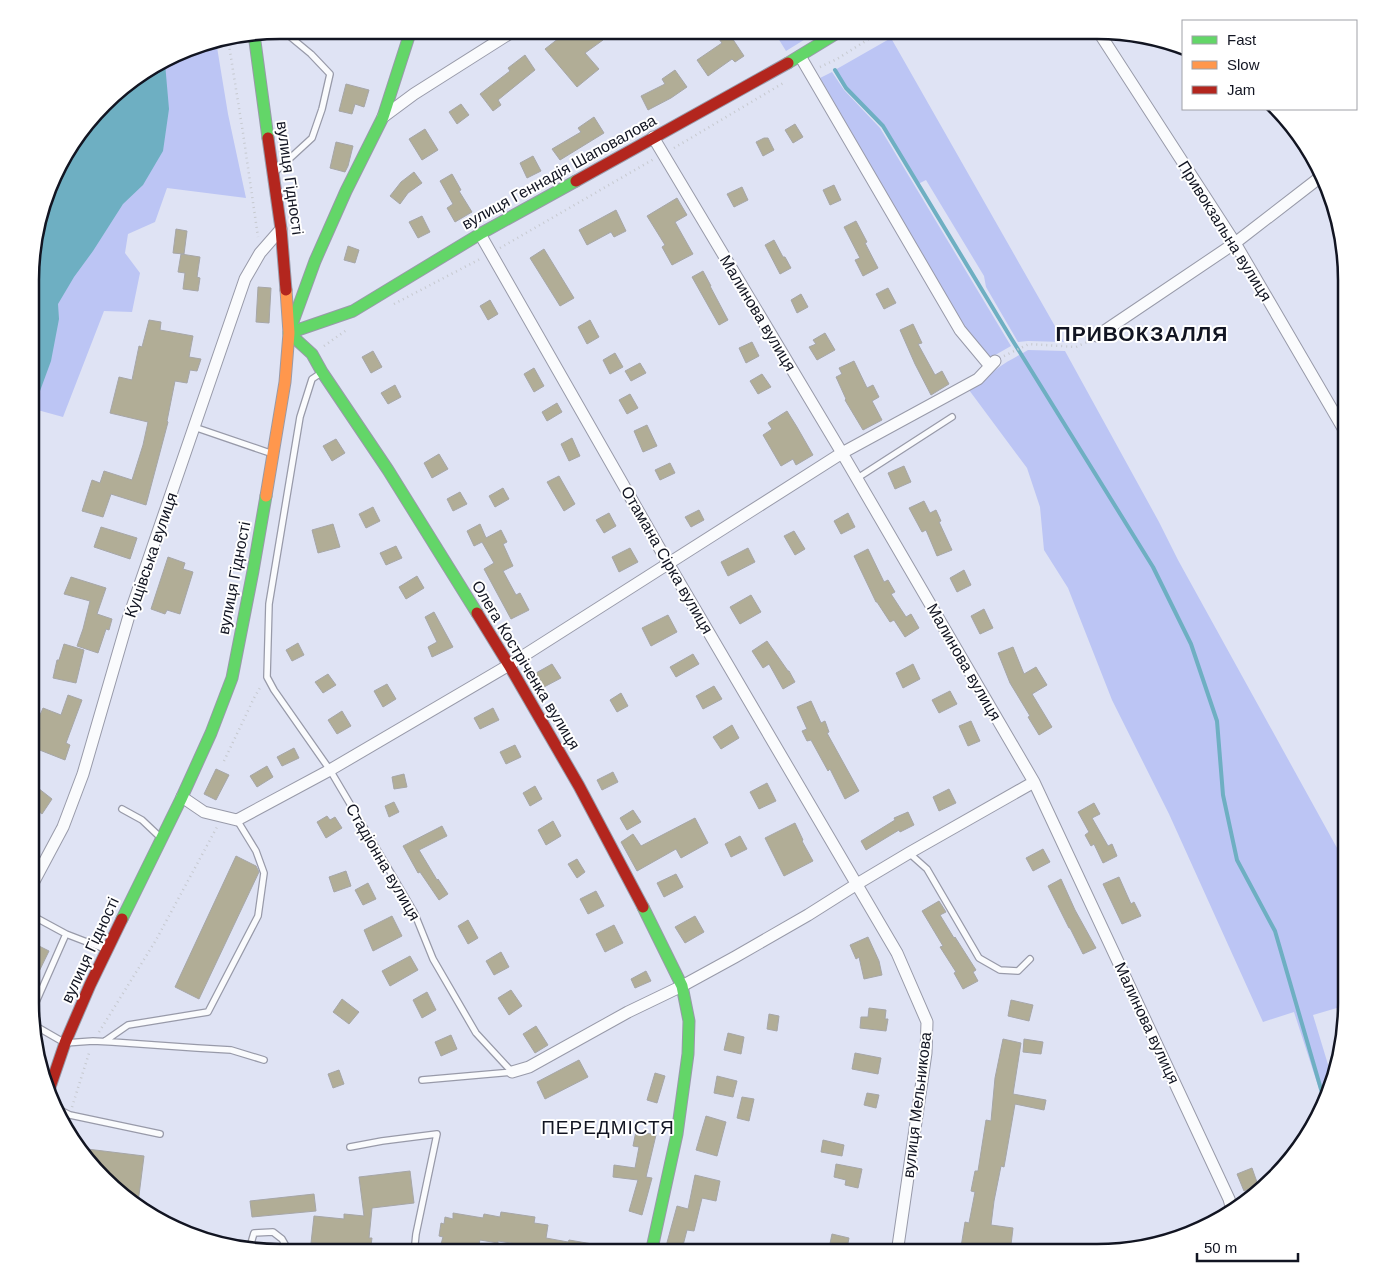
<svg xmlns="http://www.w3.org/2000/svg" width="1377" height="1283" font-family="Arial,sans-serif">
  <style>
    .green { fill: #bcc5f4 }
    .water { fill: #6eafc2 }
    .lines { fill: none; stroke-linecap: round; stroke-linejoin: round }
    .stream { stroke: #6eafc2; stroke-width: 4 }
    .building { fill: #b1ad96; stroke: #a6a6a7 }
    .lane-casing { stroke: #989aa9; stroke-width: 8 }
    .street-casing { stroke: #989aa9; stroke-width: 13 }
    .fast-casing { stroke: #989aa9; stroke-width: 13 }
    .slow-casing { stroke: #989aa9; stroke-width: 13 }
    .jam-casing { stroke: #989aa9; stroke-width: 13 }
    .path { stroke: #c6c9cf; stroke-width: 2.5; stroke-dasharray: 1 4; stroke-linecap: butt }
    .lane { stroke: #fafbfd; stroke-width: 5.5 }
    .street { stroke: #fafbfd; stroke-width: 11 }
    .fast { stroke: #63d668; stroke-width: 11 }
    .slow { stroke: #ff974d; stroke-width: 11 }
    .jam { stroke: #b3261e; stroke-width: 11 }
    .labels { text-anchor: middle; dominant-baseline: central; stroke-width: 4; stroke-linejoin: round; paint-order: stroke }
    .street-label { font-size: 16px; fill: #121522; stroke: #fff }
    .quarter-label { font-size: 19px; letter-spacing: 1px; fill: #121522; stroke: #fff }
    .district-label { font-size: 21px; font-weight: bold; letter-spacing: 1px; fill: #121522; stroke: #fff }
    .rim { fill: none; stroke: #121522; stroke-width: 2.5 }
  </style>
  <rect width="100%" height="100%" fill="#dfe3f4"/>
  <path class="green" d="M773 30H820L786 51Z
    M891 38 1064 342 1028 341 1018 342 986 287 984 276 926 180 918 184 883 126 846 88 835 70Z
    M216 41 228 114 246 198 167 188 155 222 128 234 125 253 140 273 132 312 104 311 63 417 34 409 35 231 64 155 115 92 199 43Z
    M832 72 844 90 880 128 1011 346 990 358 967 332 820 78Z
    M1028 350 1065 351 1159 522 1178 560 1347 866V1005L1313 1015 1333 1081 1321 1114 1318 1104 1321 1095 1294 1012 1263 1022 1169 814 1112 700 1068 588 1044 550 1040 507 1027 468 969 390C980 384 988 376 998 368 1007 361 1018 356 1028 350Z"/>
  <path class="water" d="M165 63 169 109 163 151 143 185 123 204 93 251 74 277 58 304 59 319 51 361 40 391 34 398 35 231 64 155 115 92Z"/>
  <g class="lines">
    <path class="stream" d="M809 30 813 37
      M835 70 846 88 883 126 1011 338 1153 567 1191 644 1217 721 1223 795 1237 860 1275 931 1325 1103"/>
  </g>
  <path class="building" d="M579 30H596L603 40 585 53 599 69 577 87 545 49 568 31 571 36Z
    M728 32 744 56 735 62 732 59 708 76 697 60 722 43 719 39Z
    M525 55 535 70 498 100 501 105 493 111 480 94 510 71 508 68Z
    M675 70 687 87 671 98 648 110 641 96 665 84 662 79Z
    M346 84 369 90 364 107 355 104 352 114 339 111Z
    M461 104 469 115 457 124 449 112Z
    M594 117 604 133 560 160 552 149 581 132 578 128Z
    M795 124 803 137 793 143 785 130Z
    M425 129 438 150 422 160 409 139Z
    M764 138H768L774 150 763 156 756 142Z
    M336 142 353 146 348 166 345 172 330 168Z
    M533 156 541 171 527 178 520 163Z
    M414 172 422 183 408 193 400 204 390 196 401 182Z
    M452 174 461 190 459 191 472 212 455 222 447 208 453 204 440 181Z
    M834 185 841 200 830 205 823 190Z
    M742 187 748 200 734 207 727 194Z
    M677 198 687 215 675 222 693 254 672 265 662 247 665 245 647 216Z
    M616 210 626 231 614 237 611 232 587 245 579 230Z
    M422 216 430 232 418 238 409 222Z
    M856 221 867 242 865 243 878 268 863 276 855 260 860 258 844 227Z
    M176 229 187 231 184 254 173 253Z
    M774 240 783 257H785L791 268 780 274 765 245Z
    M348 246 359 250 355 263 344 260Z
    M544 249 574 298 560 306 530 258Z
    M181 254 200 257 197 277 200 278 198 291 183 289 185 273 178 272Z
    M703 271 711 286H710L728 320 719 325 692 277Z
    M258 287 271 288 269 323 256 322Z
    M888 288 896 303 884 309 876 294Z
    M801 294 808 307 797 313 791 300Z
    M490 300 498 314 488 320 480 306Z
    M149 320 161 322 160 330 193 336 189 357 201 359 197 371 190 370 187 383 175 381 167 421 168 422 146 505 111 494 103 517 82 511 92 480 100 483 104 471 132 480 143 445 148 422 110 413 119 377 132 380 139 346 142 347Z
    M590 320 599 337 587 344 578 327Z
    M913 324 922 343 918 344 935 375 942 371 949 384 931 395 915 364 900 330Z
    M825 333 835 350 817 360 809 347 816 344 813 340Z
    M752 342 759 356 746 363 739 348Z
    M373 351 382 367 371 373 362 357Z
    M615 353 623 367 610 374 603 360Z
    M854 361 867 388 873 385 879 397 872 401 882 420 863 430 845 400 846 399 836 377 842 374 839 368Z
    M640 363 646 373 631 381 625 371Z
    M534 368 544 386 534 392 524 374Z
    M762 374 771 387 758 394 750 381Z
    M395 385 401 397 388 404 381 393Z
    M630 394 638 408 627 414 619 400Z
    M557 403 562 412 547 421 542 412Z
    M787 411 797 427 813 455 796 465 793 459 781 466 763 435 772 429 768 423Z
    M647 425 657 446 643 452 634 431Z
    M572 438 580 456 569 461 561 444Z
    M336 439 345 453 332 461 323 446Z
    M439 454 448 469 432 478 424 463Z
    M670 463 675 473 660 480 655 470Z
    M904 466 911 482 895 489 888 473Z
    M559 476 575 504 564 511 547 482Z
    M503 488 509 499 495 507 489 496Z
    M460 492 467 504 453 511 447 499Z
    M924 501 930 513 936 510 941 521 939 522 952 550 937 556 926 530 922 532 909 508Z
    M373 507 380 521 366 528 359 514Z
    M699 510 704 520 691 527 685 517Z
    M609 513 616 526 604 533 596 520Z
    M848 513 855 527 841 534 834 521Z
    M333 524 340 547 318 553 312 530Z
    M480 524 486 538 501 530 507 542 503 544 513 566 503 571 516 595 520 593 529 610 511 619 484 569 494 563 482 542 474 546 467 531Z
    M101 527 137 538 130 559 94 547Z
    M794 531 805 549 795 555 784 536Z
    M396 546 402 558 386 565 380 553Z
    M630 548 638 562 619 572 612 557Z
    M748 548 755 562 728 576 721 562Z
    M868 549 884 582 888 580 895 592 891 594 906 617 911 614 919 628 905 637 894 620 890 622 877 602H876L854 556Z
    M168 557 185 563 183 569 193 572 180 614 167 610 165 614 151 609Z
    M964 570 971 585 957 592 950 578Z
    M417 576 424 588 406 599 399 587Z
    M71 577 106 588 97 614 112 619 109 630 106 629 98 653 77 646 83 629 90 601 64 594Z
    M751 595 761 612 740 624 730 607Z
    M984 609 993 628 980 634 971 616Z
    M434 612 453 647 432 657 428 647 437 642 425 617Z
    M668 615 677 632 651 646 642 628Z
    M767 641 788 671H789L795 682 783 689 769 664 763 668 752 651Z
    M298 643 304 655 292 661 286 650Z
    M64 644 84 650 76 683 53 678 57 660H59Z
    M1013 647 1024 674 1036 667 1047 685 1032 694 1052 727 1039 735 1028 717 1030 716 1010 683 998 653Z
    M693 654 699 664 676 677 670 667Z
    M552 664 561 678 544 687 536 673Z
    M913 664 920 679 903 688 896 673Z
    M328 674 336 685 323 693 315 682Z
    M387 684 396 699 383 707 374 691Z
    M714 686 722 699 703 709 696 696Z
    M950 691 957 704 939 713 932 700Z
    M621 693 628 706 617 712 610 700Z
    M68 695 82 700 66 743 70 745 65 760 32 747 40 728 32 725V713L40 715 43 708 61 715Z
    M811 701 821 723 825 721 829 732 827 733 859 791 845 799 830 769 828 771 811 740 807 741 802 731 807 729 797 707Z
    M493 708 499 720 480 729 474 718Z
    M342 711 351 726 337 734 328 720Z
    M971 721 980 741 968 746 959 726Z
    M732 725 739 738 721 749 713 737Z
    M515 745 521 757 506 764 500 752Z
    M294 748 299 758 282 766 277 757Z
    M267 766 273 777 257 787 250 776Z
    M216 769 229 775 216 800 204 794Z
    M613 772 618 782 602 790 597 780Z
    M404 774 407 787 394 789 392 777Z
    M767 783 776 801 759 809 750 792Z
    M535 786 542 799 530 806 523 793Z
    M38 788 52 799 42 814 32 806V796Z
    M949 789 956 803 939 811 933 797Z
    M394 802 399 812 389 817 385 806Z
    M1094 803 1100 814 1092 818 1108 846 1112 844 1117 856 1103 863 1094 844 1091 846 1085 835 1089 832 1078 812Z
    M633 810 641 822 627 830 620 818Z
    M908 812 914 825 900 832 899 830 866 850 861 841 895 820 894 818Z
    M327 816 330 820 335 817 342 828 326 838 317 822Z
    M695 818 708 843 681 858 676 849 637 871 621 842 633 834 641 846Z
    M553 821 561 836 546 845 538 830Z
    M795 823 803 840 802 841 813 861 784 876 765 838Z
    M442 826 447 836 419 850 437 880 438 879 448 894 439 900 420 872 418 873 403 846Z
    M740 836 747 849 731 857 725 844Z
    M1043 849 1050 862 1033 871 1026 858Z
    M236 856 256 866 259 872 199 999 175 987Z
    M577 859 585 872 577 878 568 864Z
    M346 871 351 886 334 892 329 877Z
    M676 874 683 887 664 897 657 883Z
    M1119 877 1131 904 1134 902 1141 916 1122 924 1103 884Z
    M1061 879 1075 910 1096 948 1083 954 1070 928H1069L1048 886Z
    M368 883 376 899 363 905 355 890Z
    M596 891 604 906 588 914 580 899Z
    M939 901 946 912 940 915 954 938 955 937 976 970 973 972 978 981 963 989 954 973 956 972 940 947 943 946 922 911Z
    M392 916 402 936 373 951 364 930Z
    M695 916 704 932 685 943 675 927Z
    M468 920 478 938 468 944 458 926Z
    M614 925 623 943 605 952 596 934Z
    M868 937 879 961 882 975 864 979 859 957 856 959 850 945Z
    M31 942 49 951 31 988Z
    M501 952 509 967 494 975 486 961Z
    M410 956 418 970 390 986 382 971Z
    M646 971 651 981 635 988 631 979Z
    M511 990 522 1006 509 1015 498 998Z
    M427 992 436 1010 422 1018 413 1000Z
    M342 999 359 1012 349 1024 333 1012Z
    M1011 1000 1033 1005 1029 1021 1008 1016Z
    M869 1008 886 1010 885 1019H888L886 1031 860 1028 861 1017H868Z
    M769 1014 779 1016 777 1031 767 1029Z
    M536 1026 548 1045 535 1053 523 1034Z
    M728 1033 744 1037 741 1054 724 1050Z
    M451 1035 457 1049 441 1056 435 1042Z
    M1003 1039 1021 1043 1013 1094 1046 1100 1044 1110 1015 1104 1004 1167 1001 1166 994 1201 991 1225 1013 1228 1010 1253H964L965 1247H961L965 1222 969 1223 975 1192 971 1191 975 1171H978L986 1120 991 1121 995 1078Z
    M1024 1039 1043 1042 1041 1054 1023 1052Z
    M855 1053 881 1058 878 1074 852 1069Z
    M579 1060 588 1077 545 1099 537 1082Z
    M339 1070 344 1084 333 1088 328 1074Z
    M655 1073 665 1076 657 1103 647 1100Z
    M717 1076 737 1081 733 1097 714 1093Z
    M867 1093 879 1095 876 1108 864 1105Z
    M742 1097 754 1099 749 1121 737 1118Z
    M706 1116 726 1122 717 1156 696 1150Z
    M636 1131 656 1135 646 1177 652 1178 642 1215 629 1211 638 1180 613 1177 614 1165 635 1168 639 1147 633 1146Z
    M823 1140 844 1145 842 1156 821 1152Z
    M79 1148 144 1156 138 1203 92 1168Z
    M836 1164 862 1169 858 1188 845 1185 846 1180 834 1177Z
    M1252 1168 1258 1185 1244 1191 1237 1174Z
    M410 1171 414 1203 372 1208 369 1238H372L370 1253H316L317 1243H311L314 1216 344 1219V1214L364 1216 359 1177Z
    M695 1175 720 1181 716 1201 702 1198 694 1231 687 1230 681 1253 665 1250 677 1206 688 1209Z
    M314 1194 316 1211 252 1217 250 1201Z
    M501 1212 535 1217 534 1223 548 1225 546 1238 568 1242 569 1240 610 1247V1253H544V1250L530 1248V1246L498 1241V1243L480 1240 478 1248 458 1244V1247L441 1244 443 1237 439 1236 441 1223 444 1224 445 1217 453 1219V1213L483 1218 484 1214 500 1217Z
    M832 1234 849 1238 846 1253H828Z"/>
  <g class="lines">
    <defs>
      <path id="lane" d="M275 172 312 138 322 109 330 74 311 54 282 30
        M321 373 312 379 300 417 269 604 267 677 274 690 330 770 414 912 433 959 476 1033 512 1072
        M194 427 273 454
        M856 479 952 417
        M122 809 142 820 161 838
        M909 853 927 869 979 958 1000 970 1018 971 1030 959
        M31 915 66 934
        M31 1022 33 1009 66 934 105 949
        M32 1024 65 1043 93 1041 112 1042 197 1048 231 1050 264 1060
        M105 1041 128 1025 208 1012 258 916 264 873 256 851 237 820
        M422 1080 512 1072
        M54 1107 70 1115 160 1134
        M350 1147 382 1141 437 1134 416 1234 414 1253
        M249 1250 254 1233 273 1232 282 1239 290 1253"/>
      <path id="street" d="M1098 31 1235 243 1347 435
        M800 56 960 330 990 366
        M383 117 414 94 515 30
        M653 137 842 453 1034 782 1229 1199 1232 1210
        M480 234 668 563 897 953 927 1022 926 1053 897 1253
        M1097 336 1235 243 1323 175
        M182 797 204 812 237 820 330 770 509 665 842 453 978 379 995 361
        M31 887 63 827 83 774 128 619 245 279 260 253 281 229
        M512 1072 529 1067 628 1012 682 986 735 957 808 915 857 884 909 853 1034 782"/>
      <path id="fast" d="M254 34 268 138
        M788 63 842 30
        M291 327 315 261 346 191 383 117 411 30
        M289 333 312 354 322 372 388 470 477 613
        M289 333 353 311 480 234 576 181
        M643 907 682 986 689 1021 688 1054 677 1134 651 1253
        M122 919 182 797 211 733 232 678 253 571 266 496"/>
      <path id="slow" d="M266 496 285 382 289 333 286 290"/>
      <path id="jam" d="M268 138 281 229 286 290
        M576 181 788 63
        M477 613 509 665 579 786 643 907
        M48 1093 65 1043 90 985 122 919"/>
    </defs>
    <use href="#lane" class="lane-casing"/>
    <use href="#street" class="street-casing"/>
    <use href="#fast" class="fast-casing"/>
    <use href="#slow" class="slow-casing"/>
    <use href="#jam" class="jam-casing"/>
    <path class="path" d="M228 39 243 133 258 237
      M820 67 837 59 883 30
      M674 148 785 82
      M500 248 654 159
      M394 304 480 259
      M324 346 348 329
      M1004 356 1029 344 1076 347 1087 342
      M224 761 254 698 261 686
      M99 1032 156 940 217 827
      M72 1107 90 1050"/>
    <use href="#lane" class="lane"/>
    <use href="#street" class="street"/>
    <use href="#fast" class="fast"/>
    <use href="#slow" class="slow"/>
    <use href="#jam" class="jam"/>
  </g>
  <g class="labels">
    <g class="street-label">
      <text transform="translate(559 172) rotate(-29)">вулиця Геннадія Шаповалова</text>
      <text transform="translate(290 178) rotate(82)">вулиця Гідності</text>
      <text transform="translate(1225 231) rotate(58)">Привокзальна вулиця</text>
      <text transform="translate(758 313) rotate(59)">Малинова вулиця</text>
      <text transform="translate(151 555) rotate(-71)">Кущівська вулиця</text>
      <text transform="translate(667 560) rotate(60)">Отамана Сірка вулиця</text>
      <text transform="translate(234 578) rotate(-79)">вулиця Гідності</text>
      <text transform="translate(964 662) rotate(60)">Малинова вулиця</text>
      <text transform="translate(526 665) rotate(59)">Олега Костріченка вулиця</text>
      <text transform="translate(383 862) rotate(60)">Стадіонна вулиця</text>
      <text transform="translate(90 950) rotate(-65)">вулиця Гідності</text>
      <text transform="translate(1147 1023) rotate(65)">Малинова вулиця</text>
      <text transform="translate(917 1105) rotate(-83)">вулиця Мельникова</text>
    </g>
    <g class="quarter-label">
      <text x="608" y="1127">ПЕРЕДМІСТЯ</text>
    </g>
    <g class="district-label">
      <text x="1142" y="333">ПРИВОКЗАЛЛЯ</text>
    </g>
  </g>
  <path d="M0 0H1377V1283H0ZM280 39H1097A241 241 0 0 1 1338 280V1003A241 241 0 0 1 1097 1244H280A241 241 0 0 1 39 1003V280A241 241 0 0 1 280 39Z" fill="#fff" fill-rule="evenodd"/>
  <path class="rim" d="M280 39H1097A241 241 0 0 1 1338 280V1003A241 241 0 0 1 1097 1244H280A241 241 0 0 1 39 1003V280A241 241 0 0 1 280 39Z"/>
  <rect x="1182" y="20" width="175" height="90" fill="#ffffff" stroke="#a0a1a7"/>
  <rect x="1192" y="36" width="25" height="8" fill="#63d668" stroke="#a0a1a7"/>
  <text x="1227" y="45" font-size="15" fill="#121522">Fast</text>
  <rect x="1192" y="61" width="25" height="8" fill="#ff974d" stroke="#a0a1a7"/>
  <text x="1227" y="70" font-size="15" fill="#121522">Slow</text>
  <rect x="1192" y="86" width="25" height="8" fill="#b3261e" stroke="#a0a1a7"/>
  <text x="1227" y="95" font-size="15" fill="#121522">Jam</text>
  <path d="M1197 1253v8h101v-8" fill="none" stroke="#121522" stroke-width="2.5"/>
  <text x="1204" y="1253" font-size="15" fill="#121522" stroke="#ffffff" stroke-width="4" paint-order="stroke">50 m</text>
</svg>
